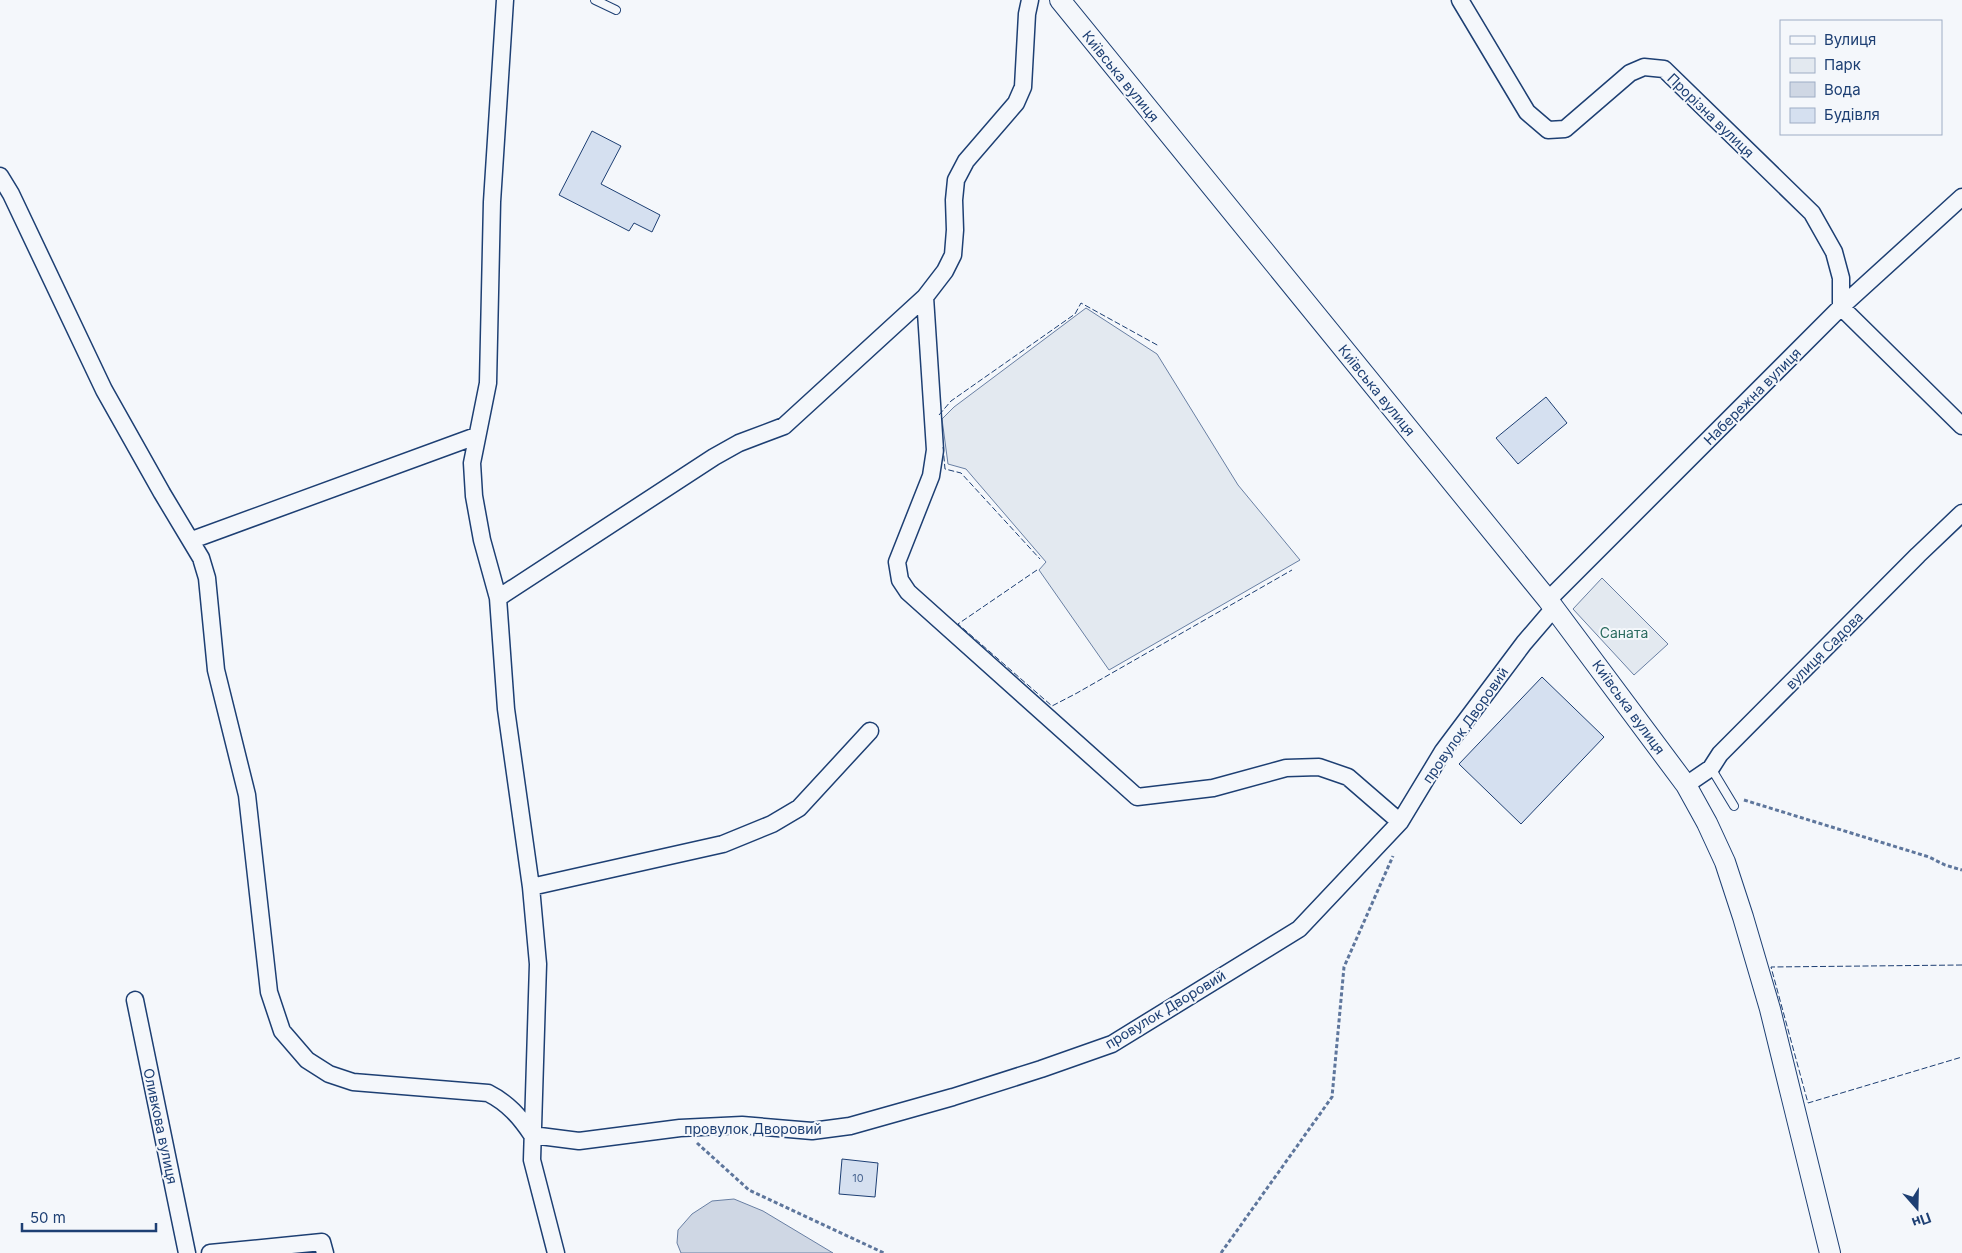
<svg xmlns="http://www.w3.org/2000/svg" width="1962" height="1253" font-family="Inter,sans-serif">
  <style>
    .green { fill: #e3e9f0; stroke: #687fa3 }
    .water { fill: #cfd7e4; stroke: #687fa3 }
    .building { fill: #d5e0f0; stroke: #1d3f73 }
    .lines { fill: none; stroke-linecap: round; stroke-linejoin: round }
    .service-casing { stroke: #1d3f73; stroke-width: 10 }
    .minor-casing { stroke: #1d3f73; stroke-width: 19 }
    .tertiary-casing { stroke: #1d3f73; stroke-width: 22 }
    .path { stroke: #5e769c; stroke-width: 3; stroke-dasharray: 4 2.5; stroke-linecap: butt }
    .service { stroke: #f4f7fb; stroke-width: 8 }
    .minor { stroke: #f4f7fb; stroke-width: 16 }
    .tertiary { stroke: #f4f7fb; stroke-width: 20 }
    .fence { stroke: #1d3f73; stroke-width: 1; stroke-dasharray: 6 2.5; stroke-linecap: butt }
    .labels { text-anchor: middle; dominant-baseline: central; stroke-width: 4; stroke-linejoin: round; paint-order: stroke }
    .number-label { font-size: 11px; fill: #4b6792 }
    .street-label { font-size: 14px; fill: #1d3f73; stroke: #f4f7fb }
    .park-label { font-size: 14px; fill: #2c6c60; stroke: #f4f7fb }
  </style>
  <rect width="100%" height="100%" fill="#f4f7fb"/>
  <path class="green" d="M1086 308 1157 354 1238 485 1300 560 1109 670 1039 570 1046 562 966 469 948 464 942 419 954 407Z
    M1602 578 1668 644 1634 675 1573 609Z"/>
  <path class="water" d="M734 1199 763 1211 833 1253H681L677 1243 678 1230 692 1214 712 1201Z"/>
  <path class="building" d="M592 131 621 146 601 184 660 215 652 232 634 223 629 231 559 195Z
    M1546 397 1567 423 1518 464 1496 438Z
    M1542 677 1604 737 1521 824 1459 764Z
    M842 1159 878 1163 875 1197 839 1194Z"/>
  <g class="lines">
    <defs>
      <path id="service" d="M595 0 616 10
        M1711 768 1734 806"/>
      <path id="minor" d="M505 0 492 202 488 383 472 463 474 496 482 540 498 598 506 709 531 887 538 964 532 1160 556 1253
        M1460 0 1527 112 1548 130 1565 129 1630 73 1644 67 1664 69 1812 213 1834 252 1841 278V307
        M0 176 11 194 104 390 162 493 201 558 207 578 216 670 247 795 269 992 282 1031 307 1060 329 1074 353 1082 488 1093C508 1103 520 1117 532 1135
        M925 297 935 450 931 476 897 562 900 580 908 592 1137 797 1213 788 1286 768 1319 767 1348 777 1400 822
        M1841 307 1962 426
        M192 540 476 436
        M498 598 714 457 739 443 784 426 925 297 945 271 953 255 955 230 954 200 956 180 966 161 1016 103 1023 87 1027 14 1030 0
        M1548 600 1841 307 1962 197
        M1686 785 1711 768 1720 754 1918 555 1962 513
        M531 887 723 844 772 824 799 808 870 731
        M135 1000 187 1253
        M532 1135 579 1141 680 1128 742 1125 812 1131 850 1126 953 1097 1041 1069 1112 1044 1299 929 1400 822 1443 751 1524 643 1554 608
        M210 1253 322 1242 325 1253"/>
      <path id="tertiary" d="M1060 0 1548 600 1686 785 1707 823 1725 862 1743 917 1770 1009 1830 1253"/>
    </defs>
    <use href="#service" class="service-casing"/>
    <use href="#minor" class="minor-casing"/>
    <use href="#tertiary" class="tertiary-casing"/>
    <path class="path" d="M1744 800 1929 857 1945 865 1962 870
      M697 1143 749 1190 884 1253
      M1221 1253 1332 1097 1344 967 1393 856"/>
    <use href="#service" class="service"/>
    <use href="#minor" class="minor"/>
    <use href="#tertiary" class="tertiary"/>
    <path class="fence" d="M939 415 951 401 1075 314 1081 303 1159 346
      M943 447 945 469 961 473 1040 559
      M1037 570 958 624 1052 706 1077 693 1292 570
      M1962 965 1771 967 1808 1103 1962 1057"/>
  </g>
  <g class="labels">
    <g class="number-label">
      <text x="858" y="1178">10</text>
    </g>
    <g class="street-label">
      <text transform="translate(1121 76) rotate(51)">Київська вулиця</text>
      <text transform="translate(1711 115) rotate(44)">Прорізна вулиця</text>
      <text transform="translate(1377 390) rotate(51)">Київська вулиця</text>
      <text transform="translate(1752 396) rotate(-45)">Набережна вулиця</text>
      <text transform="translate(1824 650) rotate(-45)">вулиця Садова</text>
      <text transform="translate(1629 707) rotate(54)">Київська вулиця</text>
      <text transform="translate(1465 725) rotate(-55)">провулок Дворовий</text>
      <text transform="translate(1165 1009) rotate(-31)">провулок Дворовий</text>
      <text transform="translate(161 1126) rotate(78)">Оливкова вулиця</text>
      <text x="753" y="1128">провулок Дворовий</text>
    </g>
    <g class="park-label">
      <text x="1624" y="632">Саната</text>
    </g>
  </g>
  <rect x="1780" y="20" width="162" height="115" fill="#f4f7fb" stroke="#9eadc5"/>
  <rect x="1790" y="36" width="25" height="8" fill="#f4f7fb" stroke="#9eadc5"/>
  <text x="1824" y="45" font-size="15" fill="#1d3f73">Вулиця</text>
  <rect x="1790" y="58" width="25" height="15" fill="#e3e9f0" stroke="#9eadc5"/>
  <text x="1824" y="70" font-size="15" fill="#1d3f73">Парк</text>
  <rect x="1790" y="82" width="25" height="15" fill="#cfd7e4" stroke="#9eadc5"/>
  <text x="1824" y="95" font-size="15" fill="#1d3f73">Вода</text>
  <rect x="1790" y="108" width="25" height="15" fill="#d5e0f0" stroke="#9eadc5"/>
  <text x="1824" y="120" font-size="15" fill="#1d3f73">Будівля</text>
  <g transform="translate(1917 1208) rotate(160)" stroke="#f4f7fb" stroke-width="4" paint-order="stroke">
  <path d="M0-4L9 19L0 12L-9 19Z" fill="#1d3f73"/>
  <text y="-8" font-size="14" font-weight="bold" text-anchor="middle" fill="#1d3f73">Пн</text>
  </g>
  <path d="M22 1223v8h134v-8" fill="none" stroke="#1d3f73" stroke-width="2.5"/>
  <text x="30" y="1223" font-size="15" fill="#1d3f73" stroke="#f4f7fb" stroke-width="4" paint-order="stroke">50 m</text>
</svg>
